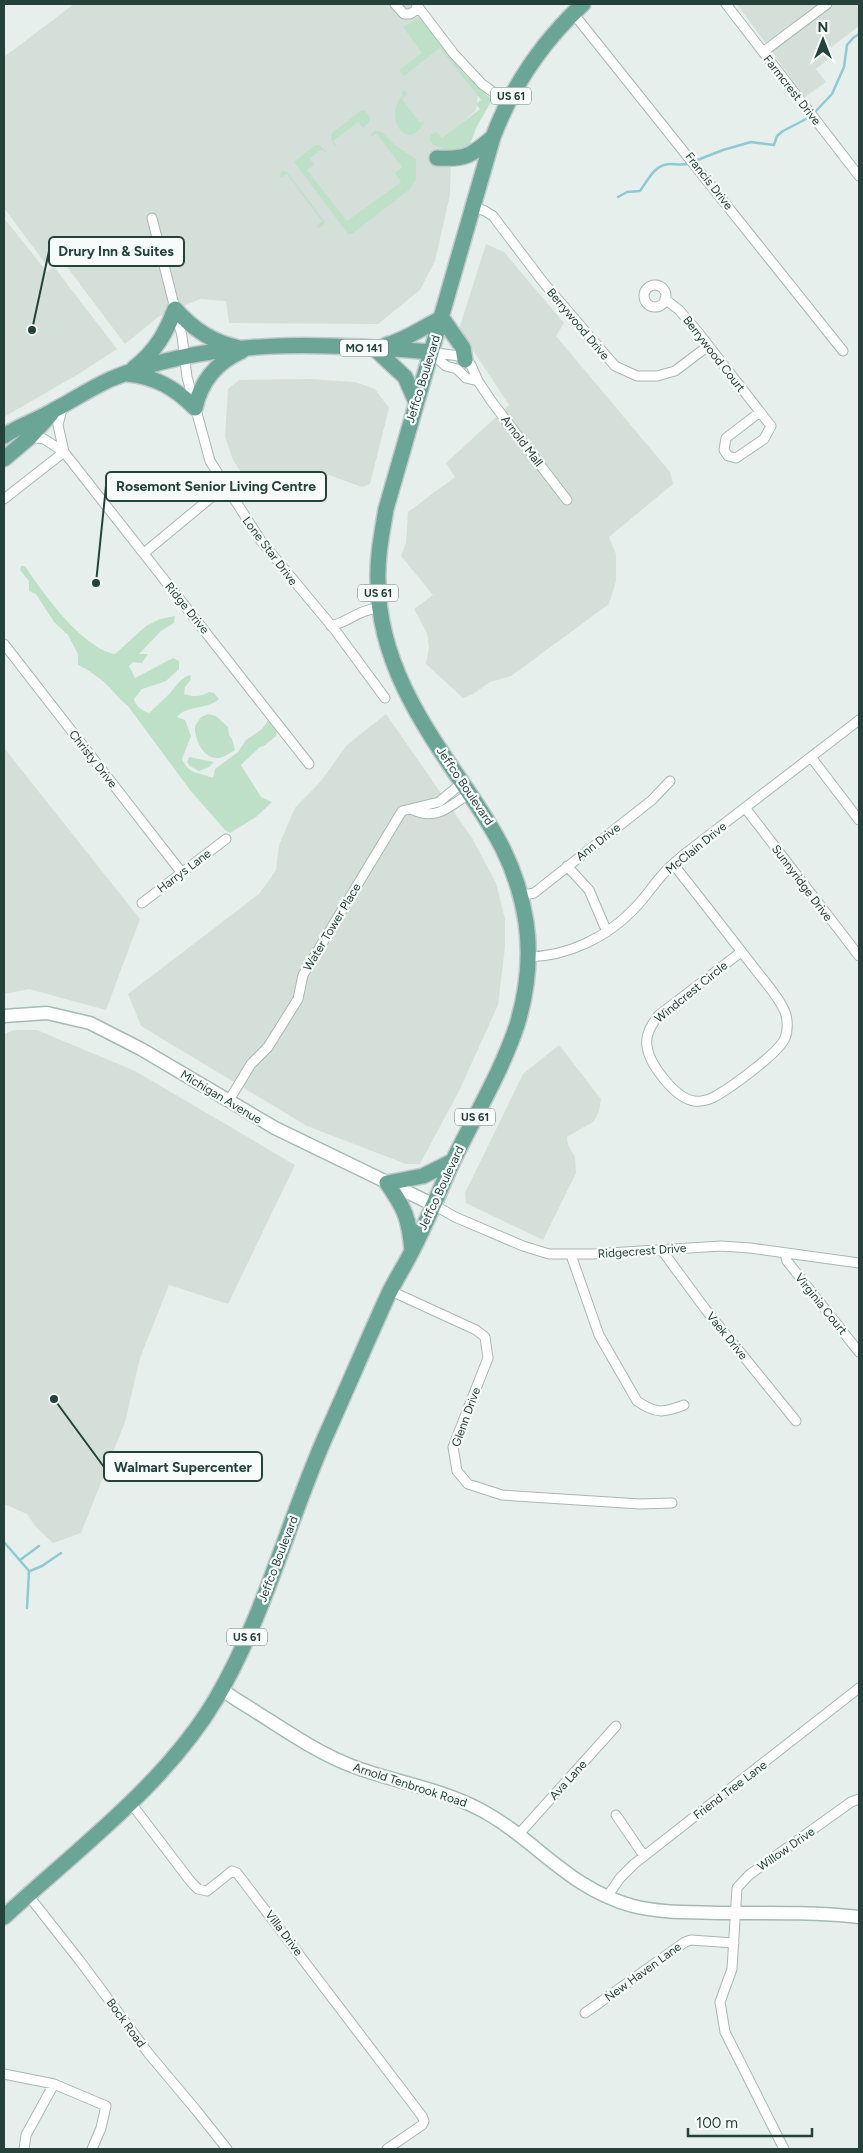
<svg xmlns="http://www.w3.org/2000/svg" width="863" height="2153" font-family="Figtree,sans-serif">
  <style>
    .built { fill: #d4dfda }
    .green { fill: #bfe0c8 }
    .lines { fill: none; stroke-linecap: round; stroke-linejoin: round }
    .stream { stroke: #8ec9d4; stroke-width: 2.5 }
    .street-casing { stroke: #a8b8b2; stroke-width: 11 }
    .secondary-casing { stroke: #a4bbb3; stroke-width: 15 }
    .primary-casing { stroke: #c2cac8; stroke-width: 18 }
    .street { stroke: #fff; stroke-width: 9 }
    .secondary { stroke: #fff; stroke-width: 12 }
    .primary { stroke: #6aa596; stroke-width: 15 }
    .labels { text-anchor: middle; dominant-baseline: central; stroke-width: 4.5; stroke-linejoin: round; paint-order: stroke }
    .shield { fill: #f7fbf9; stroke: #637a73; stroke-width: 1 }
    .shield-label { font-size: 11px; font-weight: bold; fill: #24423a }
    .street-label { font-size: 12px; fill: #24423a; stroke: #f7fbf9 }
    .leader { fill: none; stroke: #24423a; stroke-width: 2 }
    .callout-dot { fill: #24423a; stroke: #f7fbf9; stroke-width: 2 }
    .callout { fill: #f7fbf9; stroke: #24423a; stroke-width: 2 }
    .callout-label { font-size: 14px; text-anchor: middle; font-weight: bold; fill: #24423a }
  </style>
  <rect width="100%" height="100%" fill="#e6efeb"/>
  <path class="built" d="M74 4H421L478 96 476 110 452 132 450 195 435 261 420 290 378 324 229 323 226 301 200 299 158 317 125 344 58 255 45 263 4 208V57Z
    M737 4H859V26L829 49 833 55 816 69 826 82 805 97Z
    M4 218 47 272 54 267 117 349 80 373 4 417Z
    M486 244 504 252 564 323 556 336 670 472 673 484 609 537 616 554V581L609 604 511 676 490 682 473 694 463 698 426 664 429 647 427 633 414 609 433 595 401 556 406 543 408 512 455 477 446 463 509 405 459 329Z
    M310 379 355 382 375 389 389 408 370 484 362 487 329 475 290 472 243 475 233 460 225 437 228 389 239 380Z
    M386 714 472 838 496 883 505 919V947L498 1005 460 1089 420 1164H406L307 1126 141 1026 128 994 259 894 276 870 279 845 295 808 321 781 347 745Z
    M4 748 140 919 106 1010 29 989 4 994Z
    M14 1030H37L135 1071 295 1165 228 1304 169 1285 140 1358 125 1422 81 1533 53 1543 36 1527 27 1514 4 1504V1034Z
    M559 1045 601 1099 599 1111 594 1121 567 1137 568 1145 575 1157 576 1173 543 1240 466 1203 465 1193 523 1074Z"/>
  <path class="green" d="M420 17 462 72 492 100 476 128 469 148 455 154 432 144 430 140 431 134 437 132 442 138 480 109 476 104 481 100 440 48 404 76 399 70 422 53 403 27Z
    M404 90 407 94 402 99 420 123 425 120C409 157 381 116 403 95L402 92Z
    M364 110 370 117 369 122 363 128 358 122 333 141 336 145 335 146 331 140 332 133 360 111Z
    M375 131 382 132 395 145 416 159V179L410 189 352 234H348L294 162 315 145H319L327 152 326 153 322 149 310 158 314 165 307 170 347 221 401 182 395 173 402 167 376 133 371 137V134Z
    M282 171 287 172 324 221V225L319 228 317 226 322 221 287 174 282 177 279 176Z
    M21 566H25C42 592 83 649 115 654L146 626 160 619 175 616 174 623 161 631 139 654H148L142 663 133 662 129 666 135 678 173 658 179 661V669L166 681 142 689 134 699C135 706 143 711 149 713 156 706 164 700 170 693 177 686 180 677 191 675L190 681 185 687 184 694C193 697 201 697 209 692L214 693 219 699C207 710 186 705 177 717L185 720 191 736 182 759C189 775 199 772 213 778L215 769 238 752 246 740 262 729 269 719 277 730 276 736 264 746 260 747 241 765 261 797 272 802 256 817 230 833 225 830 190 790 128 706C120 700 115 693 108 686 100 678 89 670 78 665V654L68 635 54 622 36 594 29 591V581L20 570Z
    M208 714 216 716 228 727 229 735 232 739 235 750C229 753 223 759 216 758 202 757 194 737 195 726L201 717Z
    M189 757 214 762 209 767 199 771 190 766 187 762Z"/>
  <g class="lines">
    <path class="stream" d="M814 113 832 94 844 67 847 45 853 38 859 34
      M695 161 723 150 751 142 774 145 777 136 783 131 808 118
      M618 197 627 192 640 191C648 180 655 164 670 164 677 164 683 166 690 163
      M4 1542 29 1571 27 1608
      M20 1560 39 1546
      M30 1571 42 1566 61 1553"/>
    <defs>
      <path id="street" d="M395 4 404 14H410L419 8
        M416 4 454 54 482 84 507 102
        M726 4 859 176
        M573 13 843 351
        M763 52 827 4
        M472 206 485 211 493 216 543 282 615 366 637 376H657L675 371 708 346
        M152 218 182 336 187 377 210 461 261 541 335 630 385 698
        M644 296a11 11 0 1 1 22 0a11 11 0 1 1-22 0Z
        M665 299 679 310 698 332 771 426 764 439 736 458 728 456 724 450 726 438 760 412
        M430 352 459 356 471 365 478 381 492 402 567 500
        M431 353 446 366 457 369 466 378 478 381
        M63 405 58 425 64 452
        M30 437 44 439 64 452 309 764
        M4 499 64 452
        M144 553 225 486
        M331 626C351 621 357 610 379 608
        M4 644 182 873
        M811 757 859 820
        M746 809 859 956
        M413 810C437 821 450 806 470 793
        M673 864C701 899 728 934 755 969 765 982 779 997 785 1012 788 1020 788 1031 785 1038 779 1053 728 1090 712 1098 708 1100 699 1102 694 1101 675 1098 649 1064 647 1046 645 1034 652 1024 659 1015L741 952
        M567 866 589 890 607 932
        M520 896 534 893 543 886 652 800 670 781
        M142 903 226 839
        M528 957C568 956 606 938 634 909 645 898 653 885 663 874 670 866 678 860 686 853L859 720
        M228 1102 251 1064 268 1047 298 999 303 975 402 811 439 802 462 783
        M434 1205 455 1217 523 1246 549 1254H593L721 1246 750 1248 859 1263
        M661 1249 706 1310 796 1421
        M785 1254 787 1261 859 1352
        M571 1255 599 1335 637 1401C656 1414 663 1413 684 1405
        M391 1291 476 1330 485 1337 488 1358 453 1447 457 1471 468 1484 502 1495 640 1504 672 1503
        M130 1802 191 1882 198 1889 207 1891 232 1871 237 1873 422 2116 424 2121 422 2125 387 2149
        M616 1815 644 1856
        M519 1834 616 1726
        M28 1895 80 1961 149 2054 196 2110 227 2149
        M607 1897 620 1878 634 1864 859 1688
        M585 2013 685 1942 691 1940 734 1943
        M4 2074 54 2084 106 2106 101 2128 92 2149
        M24 2149 26 2135 54 2084
        M784 2149 725 2032 720 2002 732 1969 737 1888 749 1875 851 1802 859 1799"/>
      <path id="secondary" d="M4 1016 47 1013 90 1023 141 1049 275 1128 434 1205
        M221 1689 237 1700C274 1722 312 1751 352 1766 394 1782 440 1788 481 1810 537 1840 567 1888 633 1906 661 1913 690 1912 719 1913 766 1913 813 1912 859 1917"/>
      <path id="primary" d="M437 158C466 160 472 155 493 137
        M386 345C406 340 423 327 442 318L463 348 465 360
        M374 348 405 377 416 402
        M134 368C155 352 166 333 175 309 191 327 212 342 236 347
        M128 374C156 377 175 388 195 408
        M195 408C201 381 217 362 242 351
        M4 436C20 425 38 420 54 410 73 400 91 388 111 379 211 337 325 343 430 352
        M4 459 30 437 51 414
        M412 1250C409 1218 405 1209 387 1183L423 1176 453 1161
        M4 1917C76 1850 165 1785 216 1699 265 1616 288 1520 327 1433 348 1386 368 1339 389 1293 396 1279 405 1265 412 1251 427 1222 439 1192 452 1163 474 1117 501 1073 517 1025 527 992 531 956 526 922 517 865 495 831 463 784 421 723 378 659 378 581 377 557 382 533 386 509L493 137C513 84 542 42 583 4"/>
    </defs>
    <use href="#street" class="street-casing"/>
    <use href="#secondary" class="secondary-casing"/>
    <use href="#primary" class="primary-casing"/>
    <use href="#street" class="street"/>
    <use href="#secondary" class="secondary"/>
    <use href="#primary" class="primary"/>
  </g>
  <g class="labels">
    <g class="shield">
      <rect x="491" y="87.5" width="40" height="17" rx="4"/>
      <rect x="340" y="339.5" width="48" height="17" rx="4"/>
      <rect x="358" y="584.5" width="40" height="17" rx="4"/>
      <rect x="455" y="1108.5" width="40" height="17" rx="4"/>
      <rect x="227" y="1628.5" width="40" height="17" rx="4"/>
    </g>
    <g class="shield-label">
      <text x="511" y="96">US 61</text>
      <text x="364" y="348">MO 141</text>
      <text x="378" y="593">US 61</text>
      <text x="475" y="1117">US 61</text>
      <text x="247" y="1637">US 61</text>
    </g>
    <g class="street-label">
      <text transform="translate(792 90) rotate(52)">Farmcrest Drive</text>
      <text transform="translate(709 181) rotate(52)">Francis Drive</text>
      <text transform="translate(578 324) rotate(50)">Berrywood Drive</text>
      <text transform="translate(714 354) rotate(52)">Berrywood Court</text>
      <text transform="translate(423 379) rotate(-73)">Jeffco Boulevard</text>
      <text transform="translate(522 441) rotate(53)">Arnold Mall</text>
      <text transform="translate(270 551) rotate(53)">Lone Star Drive</text>
      <text transform="translate(187 608) rotate(51)">Ridge Drive</text>
      <text transform="translate(93 759) rotate(52)">Christy Drive</text>
      <text transform="translate(465 786) rotate(56)">Jeffco Boulevard</text>
      <text transform="translate(598 842) rotate(-38)">Ann Drive</text>
      <text transform="translate(696 848) rotate(-39)">McClain Drive</text>
      <text transform="translate(184 871) rotate(-37)">Harrys Lane</text>
      <text transform="translate(802 883) rotate(53)">Sunnyridge Drive</text>
      <text transform="translate(332 927) rotate(-59)">Water Tower Place</text>
      <text transform="translate(691 992) rotate(-39)">Windcrest Circle</text>
      <text transform="translate(221 1097) rotate(31)">Michigan Avenue</text>
      <text transform="translate(441 1188) rotate(-65)">Jeffco Boulevard</text>
      <text transform="translate(642 1251) rotate(-4)">Ridgecrest Drive</text>
      <text transform="translate(821 1304) rotate(51)">Virginia Court</text>
      <text transform="translate(727 1336) rotate(51)">Vaek Drive</text>
      <text transform="translate(466 1417) rotate(-70)">Glenn Drive</text>
      <text transform="translate(278 1559) rotate(-69)">Jeffco Boulevard</text>
      <text transform="translate(568 1780) rotate(-48)">Ava Lane</text>
      <text transform="translate(410 1785) rotate(18)">Arnold Tenbrook Road</text>
      <text transform="translate(730 1790) rotate(-37)">Friend Tree Lane</text>
      <text transform="translate(786 1849) rotate(-35)">Willow Drive</text>
      <text transform="translate(284 1933) rotate(53)">Villa Drive</text>
      <text transform="translate(643 1972) rotate(-36)">New Haven Lane</text>
      <text transform="translate(126 2023) rotate(54)">Bock Road</text>
    </g>
  </g>
  <path class="leader" d="M32 330L49 251M96 583L106 486M54 1399L104 1467"/>
  <g class="callout-dot">
    <circle cx="32" cy="330" r="5"/>
    <circle cx="96" cy="583" r="5"/>
    <circle cx="54" cy="1399" r="5"/>
  </g>
  <g class="callout">
    <rect x="49" y="237" width="135" height="29" rx="5"/>
    <rect x="106" y="472" width="220" height="29" rx="5"/>
    <rect x="104" y="1452" width="158" height="29" rx="5"/>
  </g>
  <g class="callout-label">
    <text x="116" y="256">Drury Inn &amp; Suites</text>
    <text x="216" y="491">Rosemont Senior Living Centre</text>
    <text x="183" y="1472">Walmart Supercenter</text>
  </g>
  <rect width="863" height="2153" fill="none" stroke="#24423a" stroke-width="10"/>
  <g transform="translate(823 40)" stroke="#f7fbf9" stroke-width="4" paint-order="stroke">
  <path d="M0-4L9 19L0 12L-9 19Z" fill="#24423a"/>
  <text y="-8" font-size="14" font-weight="bold" text-anchor="middle" fill="#24423a">N</text>
  </g>
  <path d="M688 2128v8h124v-8" fill="none" stroke="#24423a" stroke-width="2.5"/>
  <text x="696" y="2128" font-size="15" fill="#24423a" stroke="#f7fbf9" stroke-width="4" paint-order="stroke">100 m</text>
</svg>
